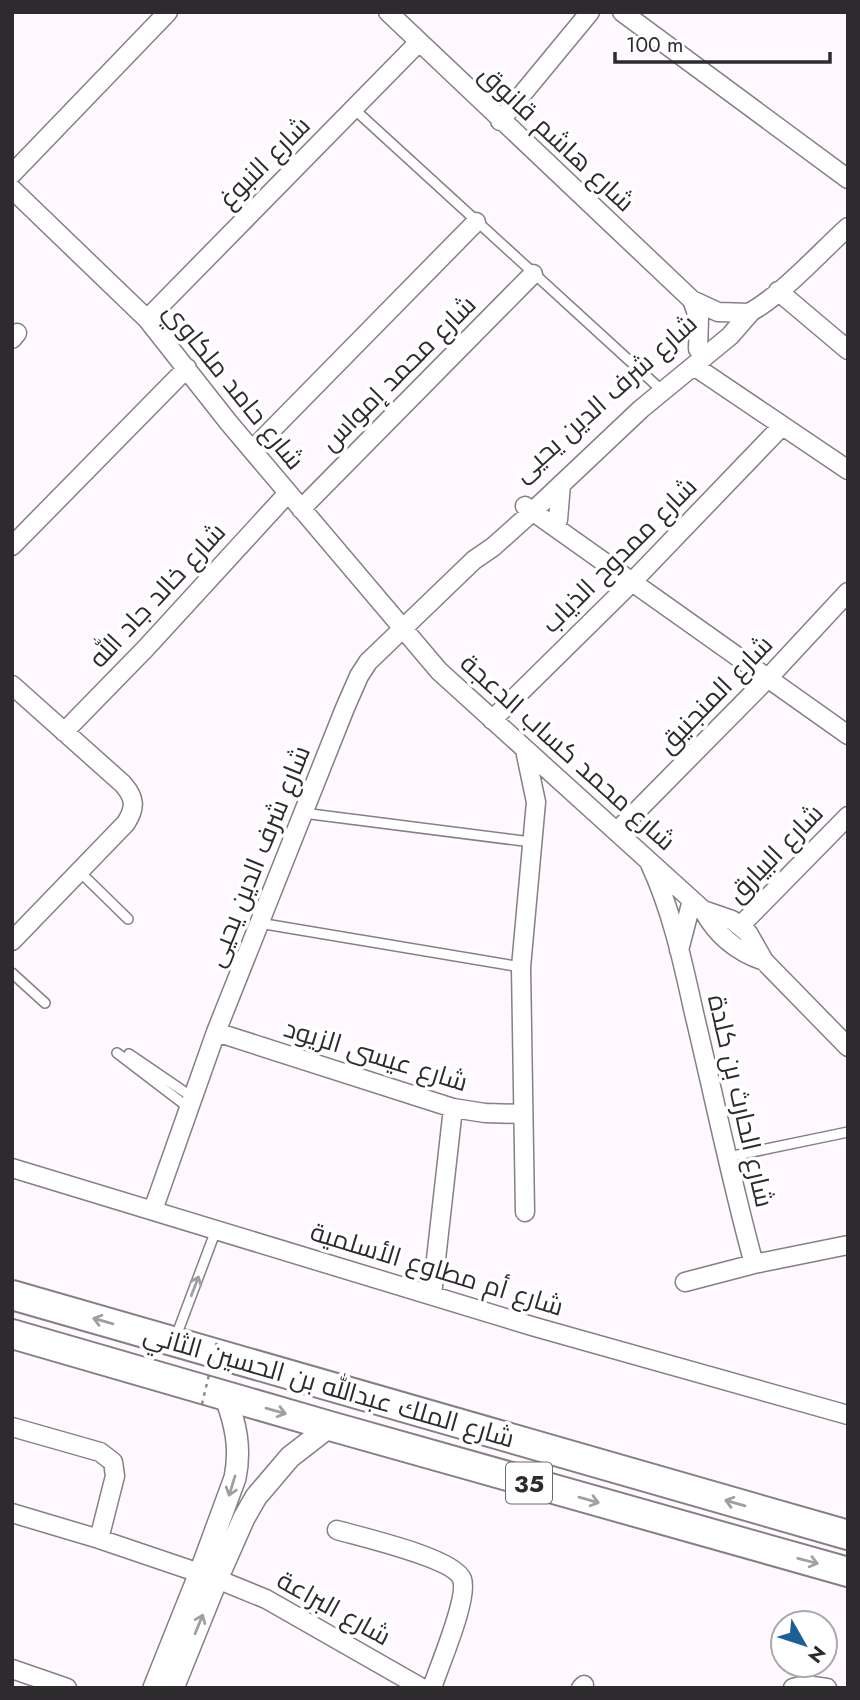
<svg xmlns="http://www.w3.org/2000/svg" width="860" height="1700" font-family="Jost,Cairo,sans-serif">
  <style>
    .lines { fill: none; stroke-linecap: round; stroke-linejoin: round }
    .service-casing { stroke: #867f86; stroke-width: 12 }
    .minor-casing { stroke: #867f86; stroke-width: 21 }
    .tertiary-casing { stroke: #867f86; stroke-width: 24 }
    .trunk-casing { stroke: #867f86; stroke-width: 32 }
    .service { stroke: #fff; stroke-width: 9 }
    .minor { stroke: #fff; stroke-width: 18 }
    .tertiary { stroke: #fff; stroke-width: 21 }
    .trunk { stroke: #fff; stroke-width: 28 }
    .path-bridge { stroke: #8e8a8e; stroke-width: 2.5; stroke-dasharray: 3.5 5; stroke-linecap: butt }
    .oneway { stroke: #a0a0a0 }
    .labels { text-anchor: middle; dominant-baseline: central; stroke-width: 7; stroke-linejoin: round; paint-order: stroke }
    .shield { fill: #fff; stroke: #6c6b6c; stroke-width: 2 }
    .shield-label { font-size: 24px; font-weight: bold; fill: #2d2b2d }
    .street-label { font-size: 26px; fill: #2d2b2d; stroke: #fff }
  </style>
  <rect width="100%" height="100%" fill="#fff9ff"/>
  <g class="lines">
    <defs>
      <path id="service" d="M354 109 656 385
        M303 813 531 842
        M80 872 128 919
        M259 923 521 967
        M12 973 45 1003
        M117 1053 189 1108
        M129 1054 192 1097
        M728 1157 848 1132
        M175 1339 216 1230"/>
      <path id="minor" d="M388 12 692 300 718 312 750 313
        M622 12 848 179
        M500 121 590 12
        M12 174 168 12
        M12 189 147 319 229 423 439 671 703 910C717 936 737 952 764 961
        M778 291 848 350
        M692 300 699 319 698 349
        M741 317C777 301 818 254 848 227
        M147 319 418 43
        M12 339 17 333
        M694 366 848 470
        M252 450 476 222
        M525 506 848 735
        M301 509 533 274
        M558 520 561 484
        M12 546 187 368
        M12 685 123 784C135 798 136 807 126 823L12 941
        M492 720 633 581 782 426
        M64 732 146 648 288 493
        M525 750 536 802 521 967 525 1212
        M618 830 769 677 848 592
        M650 864C672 911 683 963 694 1013 714 1096 731 1181 754 1264
        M703 910 732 920 748 933 764 961 848 1047
        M740 926 848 816
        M679 950 692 900
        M216 1032 453 1108 485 1113 523 1114
        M12 1168 535 1327 848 1415
        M153 1210 216 1032 345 708 359 676 368 662 474 560 493 547 532 512 641 409 730 336 750 313
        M685 1282 754 1264 848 1245
        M432 1295 453 1108
        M12 1427 100 1452 113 1462 115 1476 99 1539
        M12 1513 99 1539 217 1579 266 1599 422 1688
        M337 1530C361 1537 454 1558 462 1579 469 1598 439 1666 432 1688
        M12 1669 67 1688
        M581 1688 584 1685
        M793 1688 805 1685 827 1688"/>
      <path id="tertiary" d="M154 1688 200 1573 235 1478C241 1449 236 1424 225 1396
        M173 1688 217 1579 244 1518 256 1497 290 1457 330 1426"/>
      <path id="trunk" d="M12 1295 848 1535
        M12 1334 330 1426 848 1572"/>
    </defs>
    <use href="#service" class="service-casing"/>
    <use href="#minor" class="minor-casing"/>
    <use href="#tertiary" class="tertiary-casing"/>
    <use href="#trunk" class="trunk-casing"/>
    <use href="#service" class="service"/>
    <use href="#minor" class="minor"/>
    <use href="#tertiary" class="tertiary"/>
    <use href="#trunk" class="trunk"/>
    <path class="path-bridge" d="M202 1404 217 1341"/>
  </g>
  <defs><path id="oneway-shaft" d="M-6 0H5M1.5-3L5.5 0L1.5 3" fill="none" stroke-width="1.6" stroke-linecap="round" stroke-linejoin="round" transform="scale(1.75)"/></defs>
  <g class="oneway">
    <use href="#oneway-shaft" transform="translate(195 1286) rotate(-69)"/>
    <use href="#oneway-shaft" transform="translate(103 1321) rotate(-164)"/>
    <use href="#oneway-shaft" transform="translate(276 1411) rotate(16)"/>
    <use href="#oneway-shaft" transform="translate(232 1486) rotate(107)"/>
    <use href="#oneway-shaft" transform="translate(589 1500) rotate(16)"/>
    <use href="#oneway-shaft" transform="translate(735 1503) rotate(-164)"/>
    <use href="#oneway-shaft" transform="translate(808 1561) rotate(15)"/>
    <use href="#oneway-shaft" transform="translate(199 1624) rotate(-68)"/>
  </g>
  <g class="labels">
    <rect class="shield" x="506" y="1462.5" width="46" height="41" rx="5"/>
    <g class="shield-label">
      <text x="529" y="1483">35</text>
    </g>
    <g class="street-label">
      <text transform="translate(557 138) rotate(43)">شارع هاشم قانوق</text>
      <text transform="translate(264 162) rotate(-45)">شارع النبوغ</text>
      <text transform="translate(398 373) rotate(-45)">شارع محمد إمواس</text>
      <text transform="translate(234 386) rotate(51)">شارع حامد ملكاوي</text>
      <text transform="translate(605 398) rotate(-42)">شارع شرف الدين يحيى</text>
      <text transform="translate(619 555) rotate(-45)">شارع ممدوح الذياب</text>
      <text transform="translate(157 595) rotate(-47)">شارع خالد جاد الله</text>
      <text transform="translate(715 694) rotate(-46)">شارع المنجنيق</text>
      <text transform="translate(568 752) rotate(42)">شارع محمد كساب الدعجة</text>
      <text transform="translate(775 853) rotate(-46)">شارع البيارق</text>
      <text transform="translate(258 856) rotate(-68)">شارع شرف الدين يحيى</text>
      <text transform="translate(376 1055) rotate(17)">شارع عيسى الزيود</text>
      <text transform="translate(741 1101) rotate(77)">شارع الحارث بن كلدة</text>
      <text transform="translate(437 1269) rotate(17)">شارع أم مطاوع الأسلمية</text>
      <text transform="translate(329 1386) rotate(16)">شارع الملك عبدالله بن الحسين الثاني</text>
      <text transform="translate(334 1608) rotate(29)">شارع البراعة</text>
    </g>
  </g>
  <rect width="860" height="1700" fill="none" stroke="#2d2b2d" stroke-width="28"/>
  <g transform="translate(804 1644) rotate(129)"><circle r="33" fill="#ffffff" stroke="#abaaab" stroke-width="2"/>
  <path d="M0-5L12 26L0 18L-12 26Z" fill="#1a6094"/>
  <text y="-10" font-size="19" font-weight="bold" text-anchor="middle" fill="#2d2b2d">N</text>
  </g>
  <path d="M615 52v10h215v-10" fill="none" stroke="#2d2b2d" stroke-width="3.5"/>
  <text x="626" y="52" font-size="21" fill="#2d2b2d" stroke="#ffffff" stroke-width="5" paint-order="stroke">100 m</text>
</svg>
